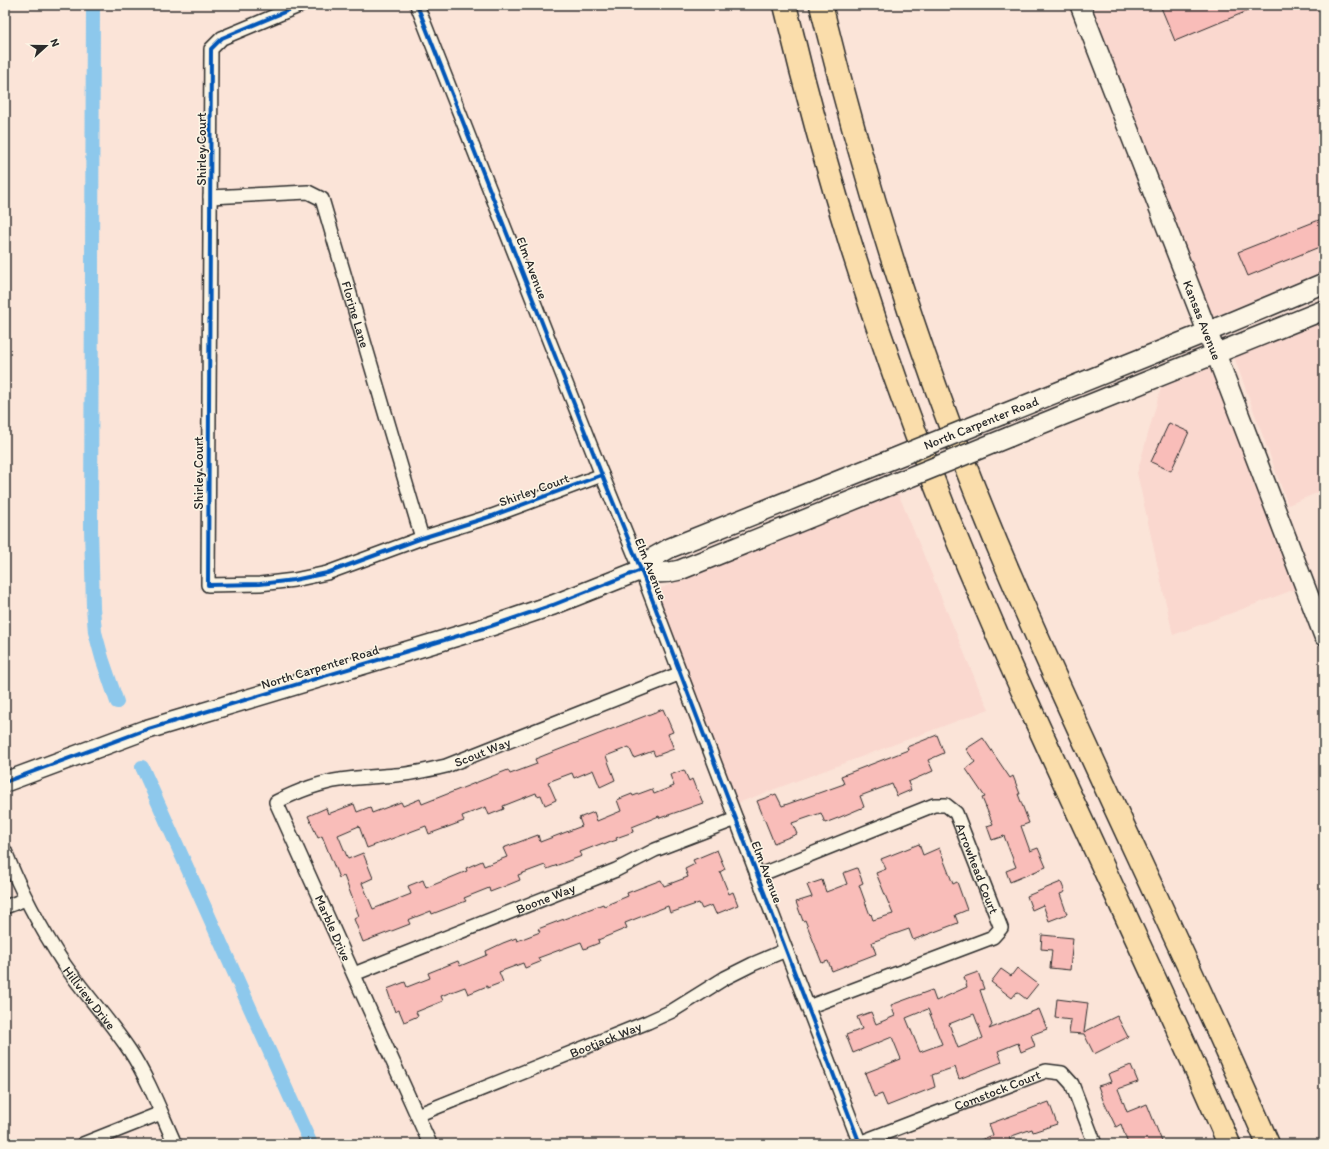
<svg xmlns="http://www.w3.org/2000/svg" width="1329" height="1149" font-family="Itim,sans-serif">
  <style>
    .built { fill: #fad8cf }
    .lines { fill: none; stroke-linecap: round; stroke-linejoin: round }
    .canal { stroke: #8dc8ec; stroke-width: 14 }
    .building { fill: #f9bdb9; stroke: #2b2b2b; fill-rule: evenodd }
    .street-casing { stroke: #2b2b2b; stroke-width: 16 }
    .secondary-casing { stroke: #2b2b2b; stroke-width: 22 }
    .highway-casing { stroke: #2b2b2b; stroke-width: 25 }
    .street { stroke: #fcf5e5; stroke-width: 13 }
    .secondary { stroke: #fcf5e5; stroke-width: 19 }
    .highway { stroke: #faddab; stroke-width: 22 }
    .secondary-bridge-casing { stroke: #2b2b2b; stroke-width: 22; stroke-linecap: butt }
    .secondary-bridge { stroke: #fcf5e5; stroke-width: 19 }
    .cycleway-casing { stroke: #fcf5e5; stroke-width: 6 }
    .cycleway { stroke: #0057b8; stroke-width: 4 }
    .labels { text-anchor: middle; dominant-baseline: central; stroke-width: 3; stroke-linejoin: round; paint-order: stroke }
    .street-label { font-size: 13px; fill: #2b2b2b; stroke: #fcf5e5 }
  </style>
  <rect width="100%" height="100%" fill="#fbe4d8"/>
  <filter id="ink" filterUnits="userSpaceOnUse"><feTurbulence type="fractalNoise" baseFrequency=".025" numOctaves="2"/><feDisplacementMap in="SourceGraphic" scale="8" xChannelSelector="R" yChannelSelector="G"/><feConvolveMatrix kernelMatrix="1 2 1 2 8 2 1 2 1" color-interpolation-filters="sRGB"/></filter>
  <g filter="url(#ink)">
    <path class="built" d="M1087 5H1324V271L1213 317Z
      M1324 321V490L1288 505 1234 357Z
      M1214 365 1301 587 1173 635 1137 473 1161 388Z
      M898 493 980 691 989 709 735 804 654 591Z"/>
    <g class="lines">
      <path class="canal" d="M93 5 91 527 93 607 95 632 102 658 117 702
        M142 767 311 1144"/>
    </g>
    <path class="building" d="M1160 5H1262L1175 41Z
      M1324 218V245L1248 276 1238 252Z
      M1169 423 1189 432 1171 471 1151 462Z
      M663 709 673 732 668 734 674 749 655 756 653 751 634 758 629 747 606 756 615 780 600 787 593 770 574 778 572 773 548 782 556 800 545 805 541 795 537 796 536 793 503 806 504 809 489 815 486 807 462 816 464 821 429 834 426 826 367 848 359 826 338 835 348 859 363 853 373 878 362 883 373 909 411 894 408 886 423 880 426 888 467 871 466 868 482 861 484 866 507 857 503 848 538 835 540 842 582 826 579 818 594 812 597 821 621 811 617 800 632 794 633 796 652 789 654 794 674 786 670 775 684 770 689 781 692 779 696 789H697L703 803 660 818 659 816 632 827 633 832 616 838 617 840 611 842 604 845 603 843 580 852 582 856 547 869 545 865 518 875 520 880 503 887 490 892 489 888 464 898 466 901 432 914 431 911 408 920 410 924 363 942 354 919 359 916 344 876 339 878 322 836 318 838 308 816 326 808 328 814 354 804 357 812 370 807 372 813 401 802 403 806 420 799 422 804 508 770 510 774 537 764 535 759Z
      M937 735 944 753 928 760 933 771 908 782 911 790 897 796 892 784 860 796 864 807 838 818 825 823 821 813 792 823 797 834 774 843 757 801 776 794 782 806 844 784 841 776 908 750 907 747Z
      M983 738 1010 778 1013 776 1020 794H1018L1029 823 1021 826 1030 851 1038 848 1046 867 1010 882 1006 871 1016 867 1004 836 992 840 987 826 993 824 982 798 985 797 966 769 975 762 966 749Z
      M919 844 923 855 939 848 953 884 957 882 967 910 955 915 958 923 913 940 909 929 872 942 876 954 832 971 828 961 822 963 805 920 803 921 796 902 812 897 807 885 822 880 826 892 847 884 843 873 857 868 863 883 859 885 870 915 871 914 873 920 893 914 876 873 886 869 881 859Z
      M717 850 725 869 720 872 729 894 733 892 738 905 716 914 712 905 702 909 699 903 670 913 668 906 625 923 627 928 598 940 599 943 584 949 581 942 538 958 540 962 525 968 523 963 499 972 503 982 487 988V986L468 994 465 987 441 996 443 1001 416 1012 418 1016 404 1022 399 1010 395 1012 387 989 405 982 407 987 430 978 428 973 458 961 460 966 487 955 486 951 503 943 516 938 517 941 540 932 538 929 603 904 604 906 628 896 627 893 661 880 664 886 688 877 685 869 695 864 693 860Z
      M1061 882 1065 892 1060 894 1067 914 1049 921 1043 905 1032 910 1027 896Z
      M1042 935 1073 938 1070 970 1050 968 1052 950 1041 949Z
      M1017 968 1038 984 1026 999 1017 992 1012 998 991 982 1001 969 1011 976Z
      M978 972 984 989 980 990 992 1025 989 1029 1039 1009 1047 1029 1031 1035 1035 1046 1021 1052 1018 1043 998 1051 1002 1062 959 1079 955 1067 932 1075 935 1087 887 1106 882 1094 874 1097 865 1073 901 1059 892 1037 853 1053 846 1035 862 1029 857 1017 871 1012 876 1024 895 1016 891 1005 932 990 936 1001 967 987 964 977ZM928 1009 942 1044 920 1052 906 1018ZM974 1014 983 1038 958 1048 949 1024Z
      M1057 999 1088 1003 1084 1032 1117 1016 1128 1037 1094 1054 1084 1034 1069 1033 1071 1020 1055 1018Z
      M1131 1065 1138 1082 1118 1089 1123 1101 1127 1112 1147 1104 1163 1144H1128L1121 1124 1116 1127 1103 1100 1098 1086 1111 1082 1108 1074Z
      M1049 1102 1057 1124 1033 1132 1032 1129 1009 1137 1012 1144H971L993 1135 989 1124Z"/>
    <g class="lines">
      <defs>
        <g id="street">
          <path d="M301 5 222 38 211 49 208 585 260 584 294 580 327 573 422 538 492 516 602 475"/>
          <path d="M417 5 602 475 641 570 860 1144"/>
          <path id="s1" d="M210 197 308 192 322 199 422 538"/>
          <path id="s2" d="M5 851C20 890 41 929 64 964 85 994 110 1021 130 1051 149 1080 161 1113 175 1144"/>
          <path id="s3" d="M757 876 934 805H946L956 813 1001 928 993 937 808 1007"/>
          <path d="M5 907 26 899"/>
          <path id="s4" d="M354 974 616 870 655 850 736 819"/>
          <path id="s5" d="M417 1115 648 1022 672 1011 725 978 753 964 786 950"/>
          <path id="s6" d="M859 1143 1046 1071 1062 1073 1072 1084 1095 1144"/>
          <path d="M83 1144 161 1113"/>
          <path id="s7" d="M430 1144 276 802C296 792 318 783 340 780 358 777 376 777 395 775 412 774 429 770 446 766L681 673"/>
        </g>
        <g id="secondary">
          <path id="s8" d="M1080 5 1216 354 1324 636"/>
          <path d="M1001 415 1207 332 1324 283"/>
          <path d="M1009 437 1324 310"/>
          <path d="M641 570C655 574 666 574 680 570L888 486"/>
          <path d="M5 782 145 730 491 626 553 605 641 570 654 557 670 548 880 464"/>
        </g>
        <path id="highway" d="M785 5C836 220 908 432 997 634 1072 805 1155 973 1229 1144
          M821 5C869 200 931 393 1011 577 1093 768 1186 953 1268 1144"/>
      </defs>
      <use href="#street" class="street-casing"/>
      <use href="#secondary" class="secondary-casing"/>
      <use href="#highway" class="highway-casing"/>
      <use href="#street" class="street"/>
      <use href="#secondary" class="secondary"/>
      <use href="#highway" class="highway"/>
      <defs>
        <path id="secondary-bridge" d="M880 464 1001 415
          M888 486 1009 437"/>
      </defs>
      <use href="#secondary-bridge" class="secondary-bridge-casing"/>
      <use href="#secondary-bridge" class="secondary-bridge"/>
      <defs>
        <path id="cycleway" d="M301 5 222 38 211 49 208 585 260 584 294 580 327 573 422 538 492 516 602 475
          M417 5 602 475 641 570 860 1144
          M5 782 145 730 491 626 553 605 641 570"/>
      </defs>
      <use href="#cycleway" class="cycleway-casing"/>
      <use href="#cycleway" class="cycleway"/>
    </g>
  </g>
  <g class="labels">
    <g class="street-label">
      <text transform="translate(201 149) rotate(-90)">Shirley Court</text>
      <text transform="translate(532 268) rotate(69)">Elm Avenue</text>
      <text stroke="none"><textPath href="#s1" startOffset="234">Florine Lane</textPath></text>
      <text stroke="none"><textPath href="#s8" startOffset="338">Kansas Avenue</textPath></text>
      <text transform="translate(981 423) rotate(-22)">North Carpenter Road</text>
      <text transform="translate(198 473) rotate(-90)">Shirley Court</text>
      <text transform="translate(534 490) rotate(-20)">Shirley Court</text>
      <text transform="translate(651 569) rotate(68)">Elm Avenue</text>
      <text transform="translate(320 667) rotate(-17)">North Carpenter Road</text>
      <text stroke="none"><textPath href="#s7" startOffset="589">Scout Way</textPath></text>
      <text stroke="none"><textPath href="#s3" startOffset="275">Arrowhead Court</textPath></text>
      <text transform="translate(767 872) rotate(69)">Elm Avenue</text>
      <text stroke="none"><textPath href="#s4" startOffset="206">Boone Way</textPath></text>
      <text transform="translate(333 928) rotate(66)">Marble Drive</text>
      <text stroke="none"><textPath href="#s2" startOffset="170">Hillview Drive</textPath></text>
      <text stroke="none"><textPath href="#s5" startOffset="203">Bootjack Way</textPath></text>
      <text stroke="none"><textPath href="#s6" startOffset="148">Comstock Court</textPath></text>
    </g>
  </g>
  <rect width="1329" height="1149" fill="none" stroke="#fcf5e5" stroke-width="20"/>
  <rect x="10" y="10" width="1309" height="1129" fill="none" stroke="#2b2b2b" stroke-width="1.5" filter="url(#ink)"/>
  <g transform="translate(46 46) rotate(69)" stroke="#fcf5e5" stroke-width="3" paint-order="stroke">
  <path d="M0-3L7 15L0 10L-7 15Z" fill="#2b2b2b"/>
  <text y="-6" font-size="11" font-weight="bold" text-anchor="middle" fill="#2b2b2b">N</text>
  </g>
</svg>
